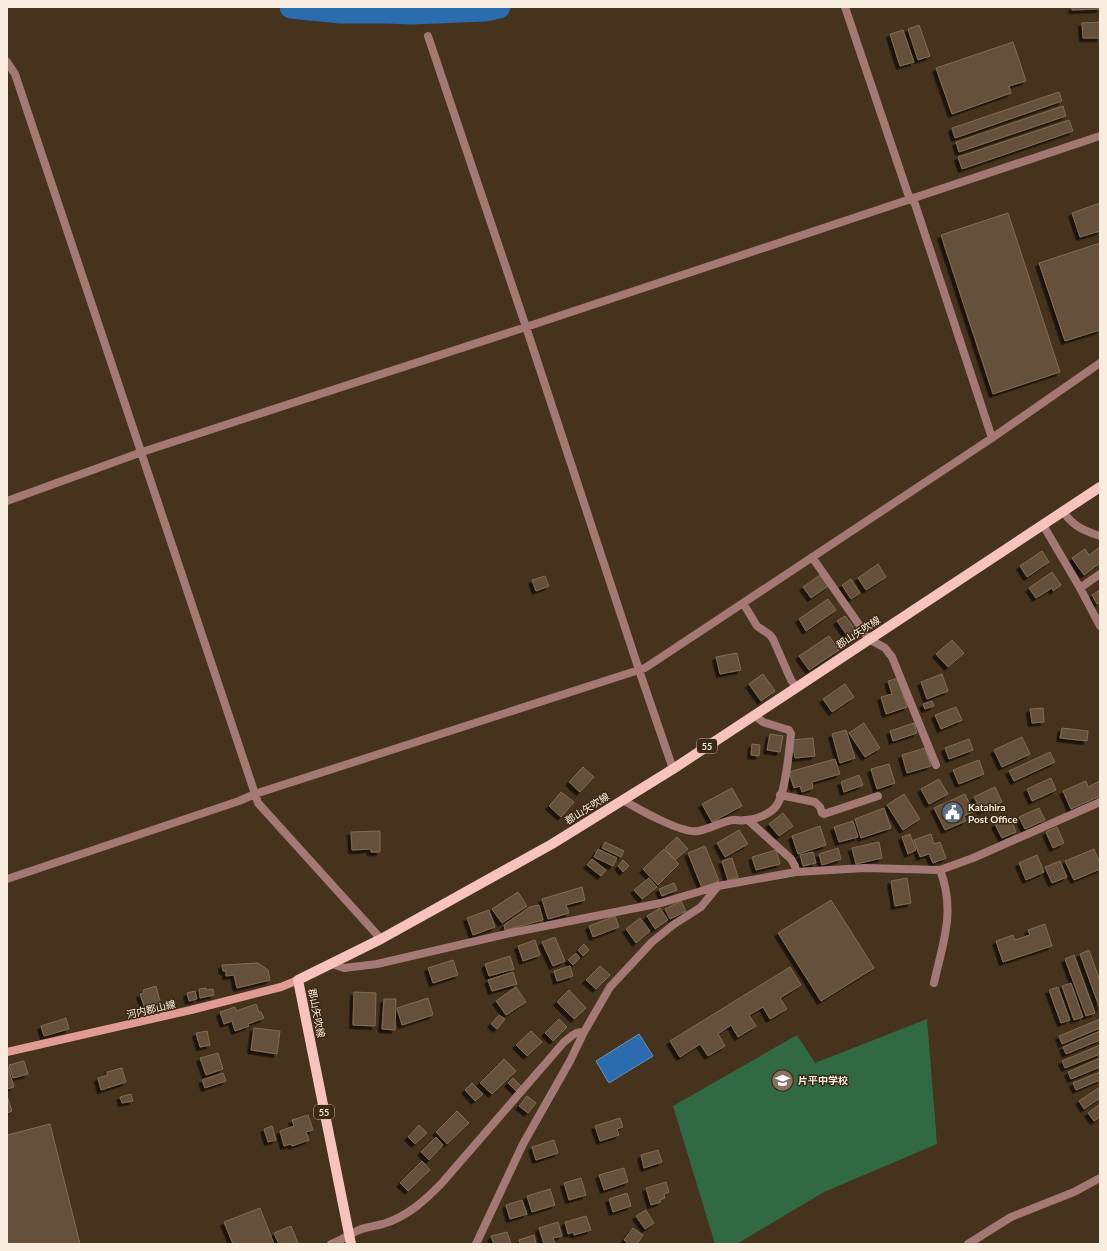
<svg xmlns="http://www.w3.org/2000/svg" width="1107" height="1251" font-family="Lato,'Noto Sans JP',sans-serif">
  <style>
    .green { fill: #326945 }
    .water { fill: #2b6cae; stroke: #6993bd }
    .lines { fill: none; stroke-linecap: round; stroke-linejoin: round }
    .river { stroke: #2b6cae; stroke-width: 23 }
    .building { fill: #65513a; stroke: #816c54; filter: url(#shadow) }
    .street { stroke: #a47874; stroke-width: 8 }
    .secondary { stroke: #e19b95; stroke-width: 8 }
    .primary { stroke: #f8c2bd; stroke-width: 10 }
    .labels { text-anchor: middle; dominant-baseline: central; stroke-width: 3; stroke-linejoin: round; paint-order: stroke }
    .shield { fill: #3b2913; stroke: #c0b2a2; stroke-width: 1 }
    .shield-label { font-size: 9px; font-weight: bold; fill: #f9ede0 }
    .street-label { font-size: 10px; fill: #f9ede0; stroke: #3b2913 }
    .poi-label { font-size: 10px; font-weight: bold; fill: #f9ede0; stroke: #3b2913; text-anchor: start }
  </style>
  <defs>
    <filter id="shadow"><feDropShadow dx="-3.5" dy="3.5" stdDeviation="0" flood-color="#0009"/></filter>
  </defs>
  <rect width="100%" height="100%" fill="#46331d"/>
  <path class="green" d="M927 1019 937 1144 824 1192 737 1244H715L673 1106 797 1035 815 1063Z"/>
  <path class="water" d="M639 1034 653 1056 609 1083 596 1061Z"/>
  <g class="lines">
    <path class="river" d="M291 7 341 12H387L411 13 485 10 499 7"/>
  </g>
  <path class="building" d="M1072 7H1100V9L1072 10Z
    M1100 22V38H1083L1082 23Z
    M919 25 930 56 918 60 908 29Z
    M903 30 914 62 900 66 890 34Z
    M1013 42 1026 81 1009 86 1011 93 952 114 936 68Z
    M1059 92 1062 101 955 138 952 128Z
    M1063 106 1066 116 959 152 956 142Z
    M1069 120 1073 131 962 169 958 157Z
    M1100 203V231L1080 237 1072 213Z
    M1008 213 1060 372 993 394 941 235Z
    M1100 243V330L1065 341 1039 263Z
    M1100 547V563L1084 575 1072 558 1085 549 1089 555Z
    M1042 551 1049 562 1027 577 1020 566Z
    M878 564 886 577 866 590 858 578Z
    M1052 572 1061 585 1053 591 1052 588 1036 598 1029 588Z
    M820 575 828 586 811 598 803 587Z
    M545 576 549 586 536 591 532 580Z
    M851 579 860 593 851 599 842 585Z
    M1100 590V602L1097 604 1092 595Z
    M828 599 836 610 806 631 799 619Z
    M845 616 857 632 849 638 837 621Z
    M829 636 839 650 809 670 799 656Z
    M952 640 964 653 948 667 936 654Z
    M737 653 741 670 720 674 716 657Z
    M763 674 775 691 761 701 749 684Z
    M942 674 948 691 927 699 921 682Z
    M898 678 907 707 886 714 881 697 892 694 888 681Z
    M845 684 854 697 832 712 823 699Z
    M932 701 934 706 925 709 923 704Z
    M956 707 962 720 941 729 935 715Z
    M1043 708 1044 722 1032 723 1030 709Z
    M864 723 880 748 865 757 849 733Z
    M914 723 917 733 893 741 890 731Z
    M1062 728 1088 731 1087 741 1060 738Z
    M846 730 855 758 840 763 832 734Z
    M770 734 783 736 780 752 767 750Z
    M1022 737 1030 754 1002 767 994 750Z
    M813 738 815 756 795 758 792 740Z
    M969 739 973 750 949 759 945 748Z
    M752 744 760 745 759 756 751 755Z
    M925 748 931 766 907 773 902 755Z
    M1050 752 1055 762 1014 781 1009 771Z
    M835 759 840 774 812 782 813 788 802 792 800 786 794 788 789 772Z
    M979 760 984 774 959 784 953 770Z
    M889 764 895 783 877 789 871 769Z
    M583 767 594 777 580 792 569 782Z
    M859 775 863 785 844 792 841 782Z
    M1051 778 1056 790 1032 801 1027 789Z
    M939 779 948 794 929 804 921 789Z
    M1086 781 1088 787 1100 781V796L1071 809 1063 791Z
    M995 787 1002 802 981 811 974 797Z
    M732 788 742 806 712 822 702 804Z
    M561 792 574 802 561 817 549 806Z
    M904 794 920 819 903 830 887 805Z
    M965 794 973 812 964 816 966 821 945 830 934 808Z
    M884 808 891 828 861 838 855 819Z
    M1039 808 1045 820 1025 829 1019 817Z
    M783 813 793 826 779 836 769 824Z
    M1010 817 1016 832 1002 838 995 824Z
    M853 821 858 837 839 842 834 827Z
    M820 826 826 845 798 854 792 836Z
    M1057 827 1064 843 1053 848 1046 832Z
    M739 830 748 844 725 857 717 843Z
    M380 831V852H371V849L352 850 351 832Z
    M910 834 916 850 908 854 902 837Z
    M931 834 934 844 940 842 946 858 933 863 929 854 920 857 914 840Z
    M677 837 688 849 675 860 665 848Z
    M605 842 624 851 621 857 602 848Z
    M879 842 882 858 856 864 852 848Z
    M705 846 719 881 702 888 688 853Z
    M838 848 841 859 822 865 819 854Z
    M598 849 617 858 613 866 594 857Z
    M664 849 679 864 658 885 643 869Z
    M1094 849 1100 863V869L1074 880 1065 861Z
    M776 850 780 864 756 870 752 857Z
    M813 852 816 863 803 866 800 855Z
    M1037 855 1044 872 1026 880 1019 863Z
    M732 858 738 877 728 880 722 861Z
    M592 859 606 870 601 876 587 865Z
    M623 860 629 866 623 872 618 866Z
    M1060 861 1067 877 1052 883 1045 867Z
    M649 878 657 887 642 899 634 890Z
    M907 878 911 903 895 906 891 881Z
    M674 883 677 890 662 896 659 889Z
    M582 887 585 900 566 905 569 913 548 919 542 899Z
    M518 892 527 906 502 923 492 909Z
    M831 900 874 968 821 1001 778 933Z
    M681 901 686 911 670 919 665 909Z
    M539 905 543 920 505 930 504 925 530 907Z
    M660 908 668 920 655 929 647 916Z
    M489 910 495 927 473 935 467 918Z
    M615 916 619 927 593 937 589 926Z
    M640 918 650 931 636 943 626 929Z
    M1045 924 1052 946 1003 962 996 941 1013 935 1015 940 1030 935 1028 930Z
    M555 937 565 961 553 966 542 942Z
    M535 940 540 955 523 961 518 946Z
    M584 944 589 950 583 956 578 950Z
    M1089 950 1100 981V1009L1080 954Z
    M576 953 580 958 573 965 568 960Z
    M1074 955 1095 1013 1086 1016 1065 959Z
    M510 956 514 969 489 976 485 964Z
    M453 960 458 975 433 983 428 968Z
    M258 963 268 970 270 980 237 988 234 975 226 976V971H223L222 965Z
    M570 966 573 976 557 981 554 971Z
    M600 966 610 975 596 989 586 980Z
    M790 967 801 985 780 998 787 1009 770 1019 763 1007 749 1015 756 1026 738 1037 731 1025 718 1034 725 1046 708 1056 700 1044 680 1057 670 1041Z
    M513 972 517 984 492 991 488 980Z
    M1071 983 1083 1017 1074 1020 1062 986Z
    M156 986 161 1005 150 1008 149 1005 144 1006 140 994 144 993 143 990Z
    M516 987 526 1002 506 1015 496 1001Z
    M1058 987 1070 1020 1061 1023 1049 990Z
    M206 988V990L213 989 214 995 200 998 199 989Z
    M569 990 586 1008 574 1019 557 1002Z
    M195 991 197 999 189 1001 187 993Z
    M354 992 376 993 375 1026 353 1025Z
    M428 998 433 1015 402 1025 397 1008Z
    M384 999H396L395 1030 382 1029Z
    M256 1004 259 1012H261L264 1018 248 1024 249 1026 235 1031 232 1021 224 1024 220 1012 235 1007 236 1011Z
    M499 1015 505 1019 497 1029 491 1024Z
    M66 1018 69 1029 44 1036 41 1026Z
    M559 1019 567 1027 553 1041 545 1033Z
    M1100 1019V1028L1062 1044 1059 1036Z
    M254 1028 280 1031 277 1054 251 1050Z
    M207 1031 210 1045 200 1047 196 1033Z
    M531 1031 542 1042 527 1056 516 1045Z
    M1100 1031V1040L1066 1054 1063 1047Z
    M1100 1045V1054L1065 1068 1062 1061Z
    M218 1053 223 1069 206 1075 200 1058Z
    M1100 1058V1067L1071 1079 1068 1072Z
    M504 1059 516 1071 492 1094 480 1083Z
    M24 1061 28 1074 13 1078 9 1065Z
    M7 1064 14 1087 7 1089Z
    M122 1068 126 1082 101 1090 98 1078 108 1075 107 1072Z
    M1100 1072V1080L1076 1090 1073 1083Z
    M223 1073 226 1081 205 1088 202 1080Z
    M513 1078 521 1086 516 1091 508 1083Z
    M472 1083 483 1094 475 1101 465 1090Z
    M1100 1087V1098L1084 1109 1079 1101Z
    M131 1094 133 1101 122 1103 120 1097Z
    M7 1096 12 1111 7 1113Z
    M527 1096 536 1103 528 1113 519 1106Z
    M1100 1104V1117L1094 1121 1088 1113Z
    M457 1111 469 1123 447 1144 436 1132Z
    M308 1115 313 1130 306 1132 309 1140 292 1146 291 1144 284 1146 280 1131 294 1126 292 1120Z
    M620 1118 623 1127 617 1129 619 1135 600 1141 595 1126Z
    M50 1124 80 1244H7V1135Z
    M419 1125 427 1133 415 1144 408 1137Z
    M272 1126 276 1140 268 1142 264 1129Z
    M436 1137 443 1145 429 1160 421 1152Z
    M554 1140 558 1153 536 1160 532 1147Z
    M658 1150 662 1162 644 1168 641 1155Z
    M422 1161 430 1170 408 1191 400 1183Z
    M624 1168 628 1182 604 1190 599 1175Z
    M581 1178 586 1195 569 1200 564 1183Z
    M666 1182 669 1192 664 1194 665 1198 660 1200 661 1202 651 1205 646 1188Z
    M550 1189 555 1205 532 1212 527 1196Z
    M627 1193 631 1206 613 1212 609 1199Z
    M522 1200 527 1214 510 1219 506 1205Z
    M260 1208 274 1244H233L224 1222Z
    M646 1210 654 1223 645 1229 636 1216Z
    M586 1216 591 1230 574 1235 573 1232 568 1234 565 1222Z
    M558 1222 562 1236 553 1238 555 1244H544L539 1228Z
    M291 1226 298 1243 279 1244 274 1233Z
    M633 1228 643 1235 637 1244H629L624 1240Z
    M507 1232 511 1244H494L491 1236Z
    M534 1235 536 1244H520L519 1240Z"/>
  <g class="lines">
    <path class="street" d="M845 7 908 194 915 204 992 438
      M428 36 526 327 639 670 673 769
      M7 62 15 74 258 803 381 939
      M7 501 142 452 526 327 1100 136
      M1063 512C1075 527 1082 530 1100 536
      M1043 525 1080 588 1100 626
      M812 557 869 639 885 648 892 657 936 765
      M1080 588 1100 574
      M743 603 757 626 770 635 773 639 791 680 796 687
      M780 795 815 802 820 807 822 813 824 814 878 796
      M623 800C638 809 682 834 698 831 711 829 723 820 735 820 739 820 741 821 745 820 755 820 771 814 777 805 786 791 789 751 791 734L789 730 763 722 754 715
      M748 820 791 859 795 866 796 872
      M7 879 239 801 255 794 645 668 992 438 1100 363
      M332 964 344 968 377 964 515 932 661 903 718 886 796 872 865 868 940 870 973 858 1100 802
      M934 983C943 942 956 911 940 870
      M331 1244C341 1241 349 1234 359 1230 367 1227 375 1226 383 1224 408 1216 423 1202 441 1184L564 1042C571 1037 575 1031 584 1032
      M476 1244 523 1144 570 1061 584 1032 610 987 652 942 673 925 701 907 718 886
      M968 1244 1011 1217 1074 1192 1100 1178"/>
    <path class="secondary" d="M7 1052 191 1010 281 987 298 980"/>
    <path class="primary" d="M351 1244 298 980 381 939 552 844 673 769 1100 487"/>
  </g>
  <defs>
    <symbol id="civic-disc" viewBox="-11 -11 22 22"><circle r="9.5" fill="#5c6f8a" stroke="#3b2913"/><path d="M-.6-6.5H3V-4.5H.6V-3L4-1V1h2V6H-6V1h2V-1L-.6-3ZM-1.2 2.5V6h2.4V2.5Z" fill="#fff"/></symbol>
    <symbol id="school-disc" viewBox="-11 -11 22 22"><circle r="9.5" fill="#8d6e63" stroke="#3b2913"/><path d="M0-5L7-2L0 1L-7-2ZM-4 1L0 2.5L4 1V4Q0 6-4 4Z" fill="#fff"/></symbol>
  </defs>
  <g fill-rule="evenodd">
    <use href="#civic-disc" x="940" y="800" width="25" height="25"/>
    <use href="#school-disc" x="770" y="1068" width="25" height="25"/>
  </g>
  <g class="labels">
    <g class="shield">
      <rect x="697" y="739" width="20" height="14" rx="3"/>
      <rect x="314" y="1105" width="20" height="14" rx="3"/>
    </g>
    <g class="shield-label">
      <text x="707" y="746">55</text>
      <text x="324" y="1112">55</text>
    </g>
    <g class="street-label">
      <text transform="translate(858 632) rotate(-33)">郡山矢吹線</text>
      <text transform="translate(587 808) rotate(-32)">郡山矢吹線</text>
      <text transform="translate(151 1009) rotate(-13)">河内郡山線</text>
      <text transform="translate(317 1013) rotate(79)">郡山矢吹線</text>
    </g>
    <g class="poi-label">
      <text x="968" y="807">Katahira<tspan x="968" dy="12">Post Office</tspan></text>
      <text x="798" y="1080">片平中学校</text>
    </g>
  </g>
  <rect width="1107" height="1251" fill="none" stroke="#f9ede0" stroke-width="16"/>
</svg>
